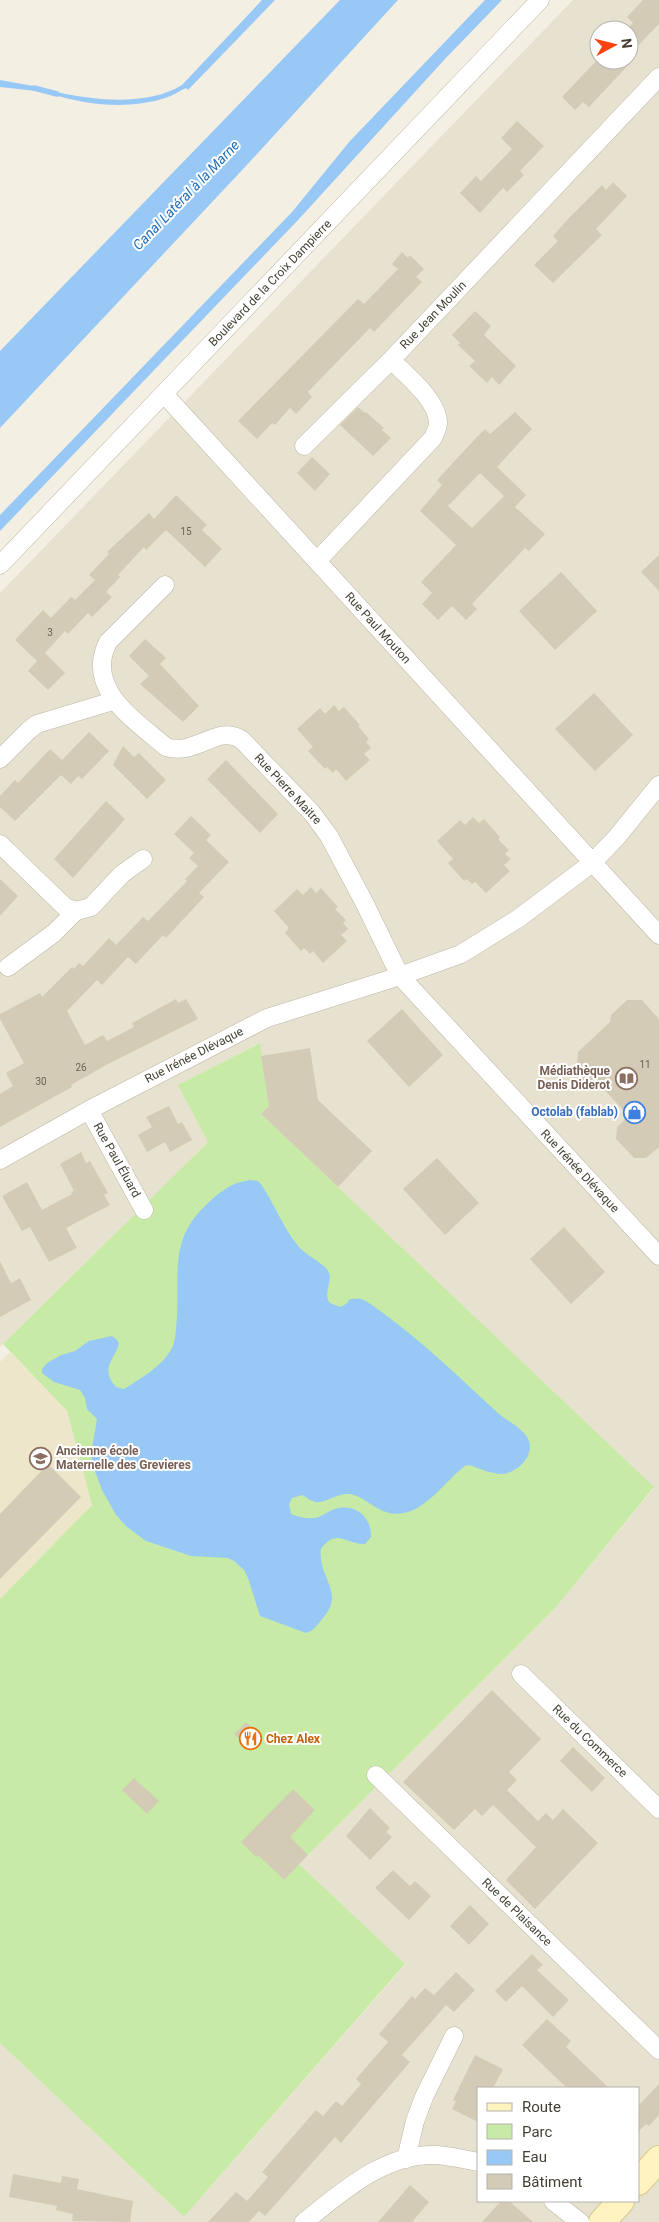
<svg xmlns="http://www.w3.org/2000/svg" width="659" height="2222" font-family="Roboto,sans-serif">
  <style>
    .residential { fill: #e7e1cf; fill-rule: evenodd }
    .education { fill: #ede6ca }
    .green { fill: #c7eba6 }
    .water { fill: #98c9f6 }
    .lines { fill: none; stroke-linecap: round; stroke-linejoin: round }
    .stream { stroke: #98c9f6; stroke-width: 5.5 }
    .building { fill: #d4cbb6; fill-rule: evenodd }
    .street-casing { stroke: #beb7a4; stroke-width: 19 }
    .secondary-casing { stroke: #d6c98d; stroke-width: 28 }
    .street { stroke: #fff; stroke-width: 18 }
    .secondary { stroke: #fff4c0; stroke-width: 26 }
    .labels { text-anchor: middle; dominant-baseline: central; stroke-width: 4; stroke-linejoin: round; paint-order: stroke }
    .number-label { font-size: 10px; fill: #686253 }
    .street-label { font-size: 12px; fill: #443f32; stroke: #fff }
    .education-label { font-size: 12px; font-weight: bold; fill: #785e54; stroke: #fff; text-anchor: end }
    .shop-label { font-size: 12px; font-weight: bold; fill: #366cbe; stroke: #fff; text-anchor: end }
    .food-label { font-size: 12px; font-weight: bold; fill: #c56008; stroke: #fff; text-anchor: start }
    .water-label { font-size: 14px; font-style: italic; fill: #236fb8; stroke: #fff }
  </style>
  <rect width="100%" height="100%" fill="#f3efe2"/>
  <path class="residential" d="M573 0H659V2222H0V2043L184 2217 405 1965 299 1864 557 1606 654 1488 261 1114 259 1043 179 1085 209 1141 0 1347V593ZM599 30H629V60H599ZM478 2088H638V2201H478Z"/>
  <path class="education" d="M10 1352 67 1411 92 1505 0 1599V1362Z"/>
  <path class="green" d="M260 1043 270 1105 261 1114 654 1487 557 1606 299 1864 405 1964 184 2217 0 2043V1599L92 1505 67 1411 3 1344 208 1142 178 1085Z"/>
  <path class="water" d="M262 0H275L188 90 186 88C179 91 173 96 165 98 128 110 87 105 51 94L52 91C90 100 147 107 182 85Z
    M340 0H398L245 167 0 428V351Z
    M485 0H502L445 59 299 219 0 531V515L292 212 350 141Z
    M0 80 39 87 42 88 41 91H36L0 87Z
    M250 1180 258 1181 261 1184C275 1205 283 1228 299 1247 306 1255 326 1265 328 1271 334 1282 322 1293 330 1303L340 1307 346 1304 350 1299C353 1299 358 1298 361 1299 368 1301 377 1309 383 1313 424 1343 461 1379 498 1413 508 1422 520 1426 527 1437 537 1453 519 1473 502 1474 491 1474 479 1468 469 1465L465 1466C442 1483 418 1525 383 1511 371 1506 363 1496 349 1494 336 1493 322 1506 313 1501 309 1500 306 1497 303 1495L292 1498 289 1504 291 1514C299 1517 306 1519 314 1518 322 1517 328 1511 335 1509 355 1503 372 1517 371 1537L365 1544C346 1545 337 1527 321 1549 317 1577 346 1592 323 1618 317 1625 315 1630 306 1633L260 1616 248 1578 244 1570 234 1561 228 1558 191 1556 146 1541 127 1527 116 1515 102 1490 93 1466 91 1454 97 1419 87 1409 85 1398 80 1390 54 1382 42 1373V1369L47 1363 61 1355 75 1351 89 1341 112 1336 117 1340 119 1344C113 1362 100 1368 116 1387L124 1389C141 1378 160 1368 171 1350 176 1341 176 1328 177 1317 179 1274 170 1239 205 1206 219 1192 230 1183 250 1180Z"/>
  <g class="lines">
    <path class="stream" d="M34 88 57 94"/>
  </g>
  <path class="building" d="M643 0H659V24L629 55V27L633 23 627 17Z
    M597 60H633L589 107 583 102 575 110 562 97Z
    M517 121 544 146 520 171 524 175 507 192 503 188 480 213 460 193 476 176 481 181 512 149 501 138Z
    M613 182 627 196 596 229 602 235 553 283 534 265 558 241 553 236 569 218 602 185 606 190Z
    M402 252 408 258 410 255 424 269 416 277 422 282 374 332 370 328 308 392 312 397 296 414 290 408 275 425 272 423 257 439 238 421 358 299 364 304 398 269 392 264Z
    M475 311 491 326 484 335 516 366 499 385 492 377 487 383 469 366 475 361 458 345 460 343 452 335Z
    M358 407 365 413 366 412 384 428 382 430 391 438 373 456 340 425Z
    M515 412 532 429 497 467 526 495 515 507 545 534 529 551 525 548 472 604 477 609 466 620 452 606 438 620 422 604 432 593 421 582 456 545 420 511 442 485 437 480 476 438 485 429 490 434ZM480 473 504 496 472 528 448 506Z
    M312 457 330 474 315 491 297 473Z
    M176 495 207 525 202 530 222 549 205 567 166 530 146 550 144 547 118 575 120 577 106 592 112 597 92 617 88 613 68 634 65 631 45 653 65 673 48 690 28 671 37 661 15 640 43 610 51 618 71 597 75 600 95 580 89 575 109 554 107 552 149 513 154 519Z
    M659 555V591L641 572Z
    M561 572 597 611 555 650 519 611Z
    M145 639 166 658 160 664 199 706 183 722 140 684 149 676 129 656Z
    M594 693 633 735 595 771 555 729Z
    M334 705 339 711 344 707 360 725 358 726 369 739 366 742 371 748 364 754 370 760 346 781 336 769 333 773 327 767 325 769 308 751 313 747 297 729 320 708 325 714Z
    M89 732 109 751 82 779 78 776 71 784 61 775 15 821 0 807V796L15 780 18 783 50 749 62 760Z
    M123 746 134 757 139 753 166 780 147 799 113 765Z
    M226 760 278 814 260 833 207 779Z
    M106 801 125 819 73 878 54 859Z
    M191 816 211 835 206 840 229 862 199 893 204 897 166 938 163 935 136 964 128 957 102 985 97 980 67 1011 85 1045 103 1035 107 1041 134 1027 132 1023 176 999 178 1003 186 999 198 1019 108 1064 71 1085 72 1087 0 1127V1094L13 1086 6 1073 24 1063 0 1019V1014L40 993 42 997 72 967 74 969 79 963 83 966 109 938 116 945 143 917 148 921 187 881 185 879 198 866 189 858 194 853 174 834Z
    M473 817 479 823 484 819 500 837 498 839 509 850 505 854 511 859 504 865 510 871 486 893 475 882 472 884 467 879 464 881 448 863 453 859 437 841 460 820 465 825Z
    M0 879 18 896 0 916Z
    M311 887 316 893 321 888 338 907 335 909 346 920 343 923 348 929 341 935 347 941 323 963 313 951 310 954 304 948 301 951 285 933 289 928 274 911 297 889 303 895Z
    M627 1000H642L659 1019V1147L646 1158H634L616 1139 617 1127 629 1116 596 1081H581L576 1076 578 1052 610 1022 611 1015Z
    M402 1009 443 1055 409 1087 367 1041Z
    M310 1048 318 1100 372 1151 338 1187 261 1114 269 1106 261 1056Z
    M169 1106 178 1124 182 1122 192 1140 170 1152 165 1142 147 1152 138 1135 152 1127 146 1117Z
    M81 1152 86 1163 90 1161 108 1193 104 1195 110 1205 66 1228 77 1248 49 1262 30 1227 22 1231 2 1196 27 1182 42 1210 72 1194 71 1192 74 1191 60 1164Z
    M437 1158 479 1203 445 1235 403 1189Z
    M564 1227 605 1272 571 1304 530 1259Z
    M0 1261 11 1283 20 1278 31 1300 0 1317Z
    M48 1464 81 1497 0 1579V1514Z
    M492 1690 541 1739 509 1772 517 1780 507 1790 538 1821 546 1813 553 1820 563 1809 598 1843 535 1909 506 1880 536 1847 493 1805 482 1816 475 1809 454 1830 403 1782Z
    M246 1722 261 1736 249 1748 234 1734Z
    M573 1747 605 1778 592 1792 560 1761Z
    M134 1778 159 1801 147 1814 122 1790Z
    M293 1789 315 1810 290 1837 308 1855 284 1880 258 1855 256 1857 241 1842Z
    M370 1808 390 1828 386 1832 392 1837 370 1860 346 1836Z
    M393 1870 410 1886 415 1881 431 1896 409 1920 375 1888Z
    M470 1905 489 1924 469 1945 450 1926Z
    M532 1954 543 1965 537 1970 569 2000 553 2017 522 1986 506 2002 495 1991Z
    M456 1972 475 1990 454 2012 446 2005 433 2020 402 2055 410 2062 341 2143 335 2137 265 2216 259 2211 249 2222H208L236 2192 247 2201 268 2177 262 2172 316 2110 323 2116 336 2101 342 2106 361 2084 356 2079 388 2042 379 2034 412 1996 415 1999 425 1988 434 1995Z
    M547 2019 571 2041 566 2047 609 2088H567L522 2045Z
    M475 2055 503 2069 493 2088H478V2122L452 2109 456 2101 453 2100Z
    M659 2084V2115L649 2126 646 2124 638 2132V2106Z
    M13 2174 61 2183 62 2176 79 2179 77 2189 133 2201 130 2222 72 2221 73 2214 56 2210 57 2206 9 2197Z
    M410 2185 429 2202 412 2222H378Z
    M501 2201H509L533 2222H482Z"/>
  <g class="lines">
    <defs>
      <path id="street" d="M164 394 659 935
        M304 446 391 360
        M317 561 433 438C435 433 438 428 438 423 438 400 406 375 391 360L659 77
        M0 565 540 0
        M165 585 108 642C84 689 136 721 166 747 195 757 219 723 242 740L312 813 329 836 365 904 400 976 659 1256
        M0 759 29 730 37 724 113 701
        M0 844 65 907 76 911
        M8 967 54 933 76 911 91 907 122 874 143 859
        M89 1110 144 1210
        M0 1160 89 1110 267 1018 400 976 461 954 519 918 592 863 616 838 659 785
        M521 1674 659 1809
        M376 1775 659 2050
        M406 2159 415 2121 424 2097 454 2036
        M553 2201 580 2222
        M304 2222C342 2192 384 2153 436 2155 450 2156 464 2159 478 2162"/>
      <path id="secondary" d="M638 2182 659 2159
        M602 2222 621 2201"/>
    </defs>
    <use href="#street" class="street-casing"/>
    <use href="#secondary" class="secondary-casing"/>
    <use href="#street" class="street"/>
    <use href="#secondary" class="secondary"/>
  </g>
  <defs>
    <symbol id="library-ring" viewBox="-11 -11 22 22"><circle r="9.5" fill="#fff" stroke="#8d6e63" stroke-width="1.5"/><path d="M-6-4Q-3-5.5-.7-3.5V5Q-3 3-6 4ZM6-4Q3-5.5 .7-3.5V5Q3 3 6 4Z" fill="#8d6e63"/></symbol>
    <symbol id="shop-ring" viewBox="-11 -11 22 22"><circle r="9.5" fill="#fff" stroke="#3f7fe0" stroke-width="1.5"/><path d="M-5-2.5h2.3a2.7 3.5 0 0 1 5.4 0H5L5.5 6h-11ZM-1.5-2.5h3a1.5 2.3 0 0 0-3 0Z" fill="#3f7fe0"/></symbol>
    <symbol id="school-ring" viewBox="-11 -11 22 22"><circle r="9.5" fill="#fff" stroke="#8d6e63" stroke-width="1.5"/><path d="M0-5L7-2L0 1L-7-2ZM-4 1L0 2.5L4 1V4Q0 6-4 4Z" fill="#8d6e63"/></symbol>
    <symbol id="restaurant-ring" viewBox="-11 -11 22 22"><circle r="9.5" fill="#fff" stroke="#e8710a" stroke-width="1.5"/><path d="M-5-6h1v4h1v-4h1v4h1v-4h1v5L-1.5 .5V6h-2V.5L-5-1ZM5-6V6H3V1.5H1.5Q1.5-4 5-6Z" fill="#e8710a"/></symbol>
  </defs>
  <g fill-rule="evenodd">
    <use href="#library-ring" x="614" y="1066" width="25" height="25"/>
    <use href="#shop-ring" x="622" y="1100" width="25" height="25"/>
    <use href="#school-ring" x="28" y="1446" width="25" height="25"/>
    <use href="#restaurant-ring" x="238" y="1726" width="25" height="25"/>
  </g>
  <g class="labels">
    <g class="number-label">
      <text x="186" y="531">15</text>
      <text x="50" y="632">3</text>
      <text x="645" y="1064">11</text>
      <text x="81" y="1067">26</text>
      <text x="41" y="1081">30</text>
    </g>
    <g class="street-label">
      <text transform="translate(270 283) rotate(-46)">Boulevard de la Croix Dampierre</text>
      <text transform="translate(433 315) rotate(-46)">Rue Jean Moulin</text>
      <text transform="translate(378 628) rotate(48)">Rue Paul Mouton</text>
      <text transform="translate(288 789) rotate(47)">Rue Pierre Maitre</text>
      <text transform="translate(194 1055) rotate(-27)">Rue Irénée Dlévaque</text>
      <text transform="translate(117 1160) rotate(61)">Rue Paul Éluard</text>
      <text transform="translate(580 1171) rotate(47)">Rue Irénée Dlévaque</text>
      <text transform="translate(590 1741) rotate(44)">Rue du Commerce</text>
      <text transform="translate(517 1912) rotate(44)">Rue de Plaisance</text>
    </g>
    <g class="education-label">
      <text x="610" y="1071">Médiathèque<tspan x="610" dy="14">Denis Diderot</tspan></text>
      <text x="56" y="1451" text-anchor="start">Ancienne école<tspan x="56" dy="14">Maternelle des Grevieres</tspan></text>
    </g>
    <g class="shop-label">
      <text x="618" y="1112">Octolab (fablab)</text>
    </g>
    <g class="food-label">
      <text x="266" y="1739">Chez Alex</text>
    </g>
    <g class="water-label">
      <text transform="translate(186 195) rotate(-46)">Canal Latéral à la Marne</text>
    </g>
  </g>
  <rect x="477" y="2087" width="162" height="115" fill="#ffffff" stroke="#b4b2ad"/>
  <rect x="487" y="2103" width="25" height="8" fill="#fff4c0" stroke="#b4b2ad"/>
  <text x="522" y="2112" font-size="15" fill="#443f32">Route</text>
  <rect x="487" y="2124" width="25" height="15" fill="#c7eba6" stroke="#b4b2ad"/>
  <text x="522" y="2137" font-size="15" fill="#443f32">Parc</text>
  <rect x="487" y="2150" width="25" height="15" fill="#98c9f6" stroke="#b4b2ad"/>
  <text x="522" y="2162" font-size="15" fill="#443f32">Eau</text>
  <rect x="487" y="2174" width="25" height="15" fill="#d4cbb6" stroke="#b4b2ad"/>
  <text x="522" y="2187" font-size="15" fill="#443f32">Bâtiment</text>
  <g transform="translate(614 45) rotate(83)"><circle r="24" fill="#ffffff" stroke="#b4b2ad"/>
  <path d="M0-4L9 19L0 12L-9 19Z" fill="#ff420d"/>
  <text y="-8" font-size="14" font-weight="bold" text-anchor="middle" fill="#443f32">N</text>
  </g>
</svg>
